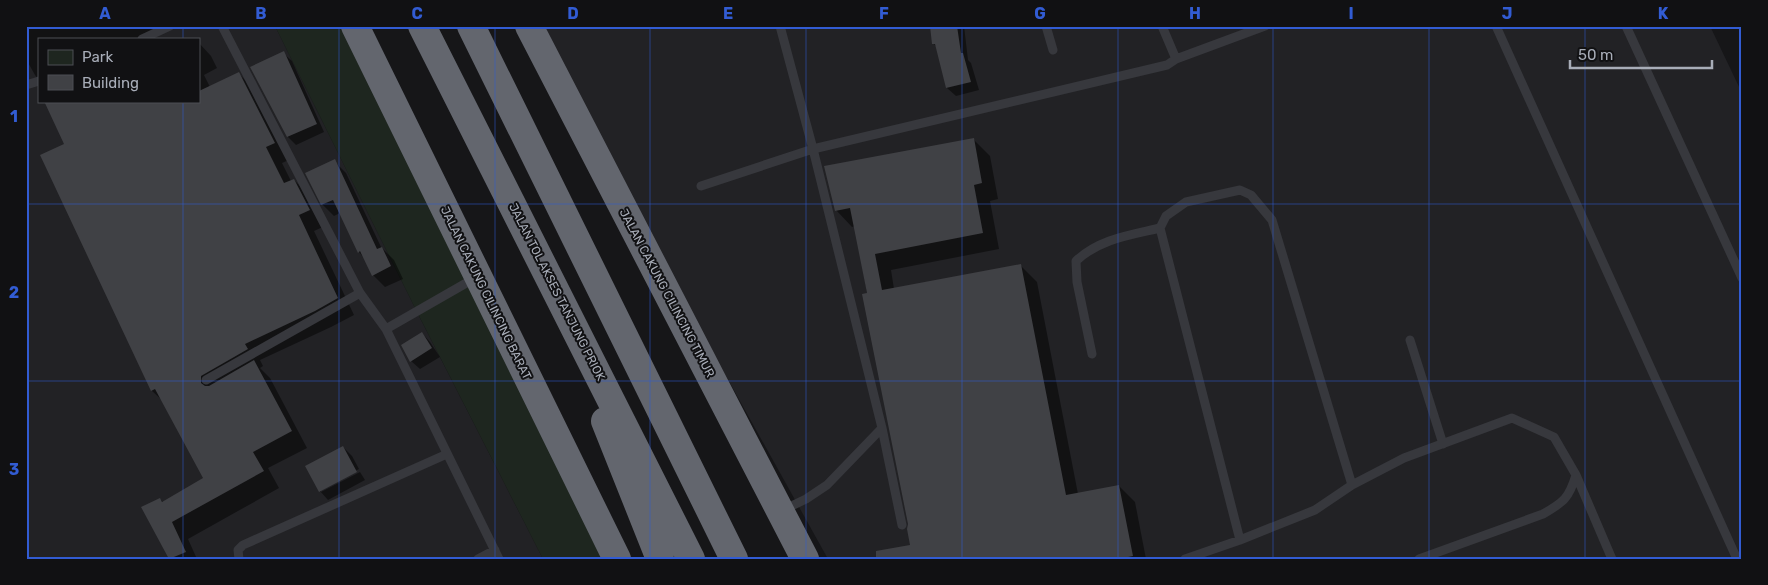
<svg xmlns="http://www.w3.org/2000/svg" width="1768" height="585" font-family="Rubik,sans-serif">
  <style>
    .built { fill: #222225; fill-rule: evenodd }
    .green { fill: #1e261f }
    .shadow { fill: #0007 }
    .building { fill: #404145 }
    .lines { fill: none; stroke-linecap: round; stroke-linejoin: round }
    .lane { stroke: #37383d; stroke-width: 9 }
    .highway { stroke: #63666e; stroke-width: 28 }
    .grid { fill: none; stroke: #325cd3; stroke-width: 1; stroke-opacity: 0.55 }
    .labels { text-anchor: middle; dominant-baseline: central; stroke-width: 4; stroke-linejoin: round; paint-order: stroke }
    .street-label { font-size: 12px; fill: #a8adb8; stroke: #111113 }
    .neatline { fill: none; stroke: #325cd3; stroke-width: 2 }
    .grid-label { font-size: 16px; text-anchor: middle; font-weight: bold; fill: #325cd3 }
  </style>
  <rect width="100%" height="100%" fill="#161618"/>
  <path class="built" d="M26 26H275L422 322 543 559H26ZM39 39H199V101H39Z
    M531 26H1710L1742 93V559H828Z"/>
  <path class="green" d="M275 26H355L617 559H543L417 312Z"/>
  <path class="shadow" d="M26 26H173L148 39H39V80L35 75 26 59Z
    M931 26H964L968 60 971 63 979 90 956 96 947 88 937 47 934 44Z
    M199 43 211 56 217 68 204 75 210 87 239 74 255 90 291 159 282 163 291 181 294 180 310 196 325 226 314 231 354 315 331 327 260 360 263 366 260 368 270 378 307 448 268 468 279 488 188 539 197 559H170L143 508 160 499 163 502 205 479 163 401 152 391 42 156 66 145 199 101Z
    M283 53 292 61 324 132 296 145 288 137Z
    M974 140 990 156 998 199 990 201 999 249 891 270 894 289 1020 265 1037 282 1078 494 1119 486 1135 502 1146 559H892L912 546 909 524 855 226 852 227 836 210Z
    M334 161 346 173 381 247 394 260 403 279 385 287 373 275 364 258 359 252 340 213 334 216 322 204Z
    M422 333 430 342 440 357 420 369 411 361Z
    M343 447 352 456 359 469 321 489V492L360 472 365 480 328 500 320 491Z"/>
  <path class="building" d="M930 26H957L961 53H963L971 82 946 88 935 44H932Z
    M284 51 317 124 287 137 250 67Z
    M239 72 275 143 266 147 284 183 294 179 310 210 299 215 338 298 315 311 245 344 248 349 201 376V383L205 386H209L254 360 292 431 253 452 264 471 172 522 186 552 169 559 141 507 160 498 162 502 203 478 155 389 151 391 40 155 64 144 44 101H199V91Z
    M974 138 982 183 974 185 983 233 875 254 882 290 1021 264 1066 495 1119 485 1133 556 1119 559H876V551L910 545 907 529 908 524 862 294 867 293 850 208 835 211 824 166Z
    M335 159 377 249 382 247 391 266 372 276 360 251 358 253 333 200 321 205 305 173Z
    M422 332 432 348 410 362 401 345Z
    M343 446 357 472 319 492 305 466Z"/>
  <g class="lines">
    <path class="lane" d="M222 26 360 293 386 329 499 559
      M780 26 813 149 882 428 827 485 806 499 783 510
      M1046 26 1053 50
      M1496 26 1737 559
      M1626 26 1742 278
      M142 39 170 26
      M1176 59 1265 26
      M26 85 39 81
      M701 186 813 149 1167 65 1176 59 1162 26
      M386 329 475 278
      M1410 340 1443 444
      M1092 354 1077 282 1076 261C1099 239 1130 235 1160 228
      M206 380 360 293
      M882 428 902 525
      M1576 475 1612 559
      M1240 540 1315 510 1352 485 1404 458 1512 418 1554 437 1576 475C1569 498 1564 502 1543 514L1419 559
      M239 559 238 550 243 545 447 454
      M478 559 495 550
      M1185 559 1240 540 1160 228 1166 216 1186 202 1240 190 1251 195 1272 220 1352 485"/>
    <path class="highway" d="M355 26 617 559
      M422 26 691 559
      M471 26 734 559
      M529 26 805 559
      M605 421 660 559"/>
  </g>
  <path class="grid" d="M183 26V39M339 26V559M495 26V559M650 26V559M806 26V559M962 26V559M1118 26V559M1273 26V559M1429 26V559M1585 26V559M183 101V559M26 204H1742M26 381H1742"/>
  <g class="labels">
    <g class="street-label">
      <text transform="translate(557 292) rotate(63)">JALAN TOL AKSES TANJUNG PRIOK</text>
      <text transform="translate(486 293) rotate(64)">JALAN CAKUNG CILINCING BARAT</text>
      <text transform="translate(667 293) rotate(62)">JALAN CAKUNG CILINCING TIMUR</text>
    </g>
  </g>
  <rect width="1768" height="585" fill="none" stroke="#111113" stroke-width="55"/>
  <rect x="38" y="38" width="162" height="65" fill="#111113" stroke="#4d4f55"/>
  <rect x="48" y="50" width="25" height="15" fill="#1e261f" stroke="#4d4f55"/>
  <text x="82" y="62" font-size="15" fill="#a8adb8">Park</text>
  <rect x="48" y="75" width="25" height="15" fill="#404145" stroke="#4d4f55"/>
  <text x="82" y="88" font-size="15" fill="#a8adb8">Building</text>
  <path d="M1570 60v8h142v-8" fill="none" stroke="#a8adb8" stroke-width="2.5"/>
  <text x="1578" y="60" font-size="15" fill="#a8adb8" stroke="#111113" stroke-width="4" paint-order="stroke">50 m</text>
  <rect x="28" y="28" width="1712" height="530" class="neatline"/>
  <g class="grid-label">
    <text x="105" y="19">A</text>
    <text x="261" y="19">B</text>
    <text x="417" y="19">C</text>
    <text x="573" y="19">D</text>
    <text x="728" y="19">E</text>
    <text x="884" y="19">F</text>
    <text x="1040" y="19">G</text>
    <text x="1195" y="19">H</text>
    <text x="1351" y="19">I</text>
    <text x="1507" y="19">J</text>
    <text x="1663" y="19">K</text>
    <text x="14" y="122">1</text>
    <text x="14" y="298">2</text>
    <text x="14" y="475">3</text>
  </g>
</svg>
